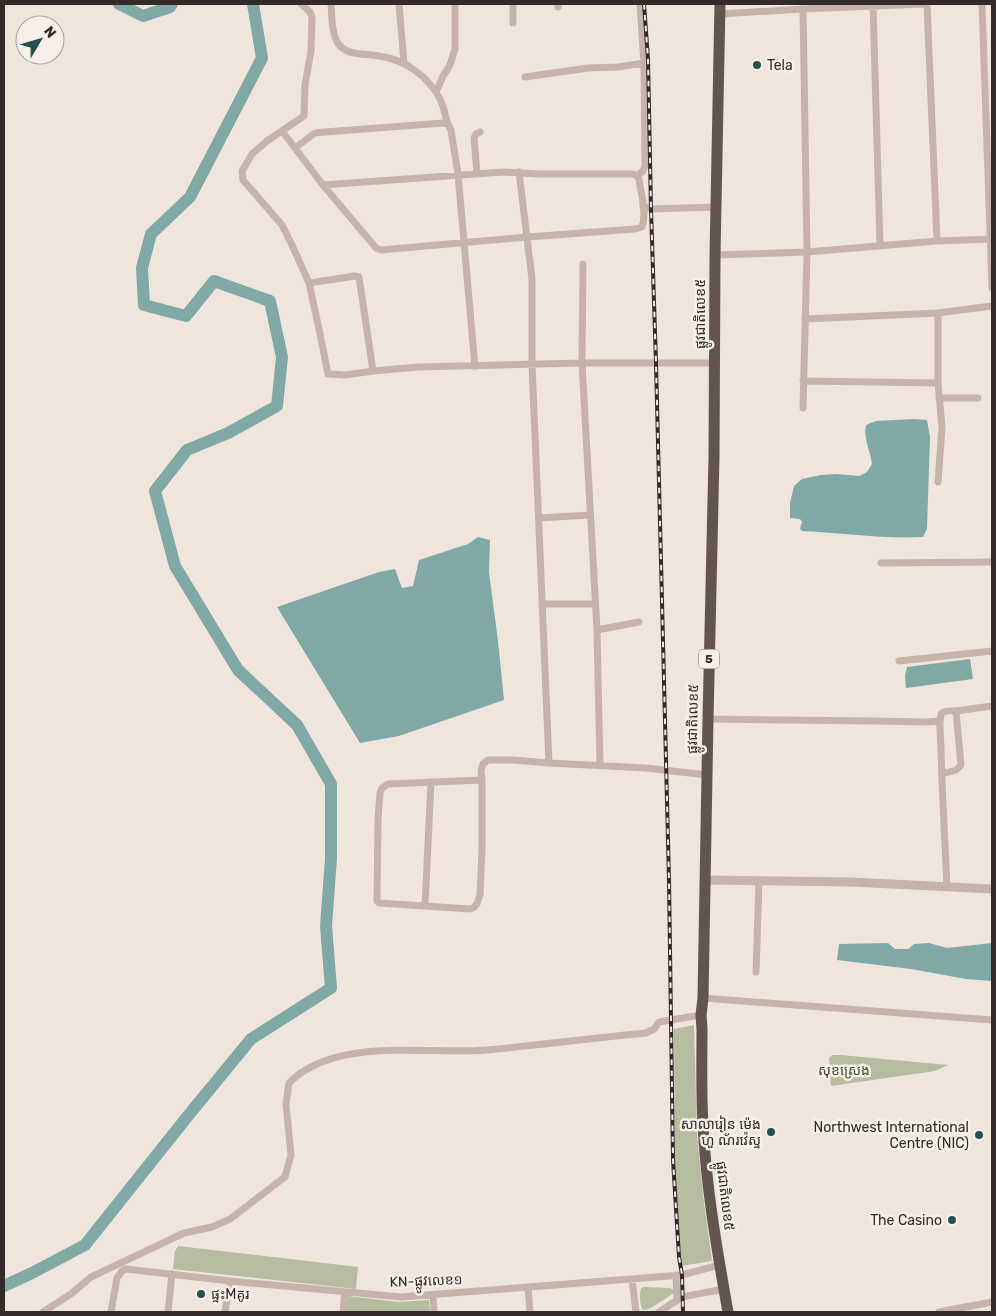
<svg xmlns="http://www.w3.org/2000/svg" width="996" height="1316" font-family="Rubik,'Noto Sans Khmer',sans-serif">
  <style>
    .green { fill: #b6bc9f }
    .water { fill: #80a9a6 }
    .lines { fill: none; stroke-linecap: round; stroke-linejoin: round }
    .river { stroke: #80a9a6; stroke-width: 12 }
    .minor { stroke: #c6b4ab; stroke-width: 7 }
    .tertiary { stroke: #c6b4ab; stroke-width: 9 }
    .trunk { stroke: #64544e; stroke-width: 11 }
    .rail-casing { stroke: #342b29; stroke-width: 4 }
    .rail { stroke: #f7efe9; stroke-width: 2; stroke-dasharray: 5.5; stroke-linecap: butt }
    .poi-dot { fill: #24514f; stroke: #f7efe9; stroke-width: 2 }
    .labels { text-anchor: middle; dominant-baseline: central; stroke-width: 5; stroke-linejoin: round; paint-order: stroke }
    .shield { fill: #f7efe9; stroke: #6e6663; stroke-width: 1 }
    .shield-label { font-size: 12px; font-weight: bold; fill: #342b29 }
    .poi-label { font-size: 14px; fill: #342b29; stroke: #f7efe9; text-anchor: end }
    .street-label { font-size: 14px; fill: #342b29; stroke: #f7efe9 }
    .park-label { font-size: 14px; fill: #485030; stroke: #f7efe9 }
  </style>
  <rect width="100%" height="100%" fill="#efe5dd"/>
  <path class="green" d="M694 1025 697 1135 704 1203 712 1261 681 1266 675 1191 674 1029Z
    M832 1055H841L948 1065 935 1071 831 1086 829 1058Z
    M178 1246 358 1267 356 1289 173 1269 175 1251Z
    M644 1287 670 1288 674 1290V1293L651 1308 645 1310 642 1309C640 1303 639 1294 641 1288Z
    M348 1296 398 1302 429 1300 430 1312H346Z"/>
  <path class="water" d="M914 419 927 420 930 437 927 529 923 537C883 539 842 533 802 531L800 529 802 522 800 519 790 518V503L794 486 802 479 821 475 836 474 859 476 867 472 872 464C870 451 863 437 866 425L876 421Z
    M478 537 490 540 489 572 498 641 504 700 399 736 360 743 277 607 379 572 395 569 402 588 413 586 419 560 468 544Z
    M970 659 973 679 906 688 905 676 907 667Z
    M888 943 895 949H908L914 944 929 943 947 948 992 943V981L966 979 911 969 837 960 839 944Z"/>
  <g class="lines">
    <path class="river" d="M119 4 143 16 170 7 172 4
      M4 1286 32 1273 85 1245 187 1117 251 1039 331 988 326 926 331 858V784L297 725 238 670 175 566 155 491 187 450 228 433 277 406 282 357 270 301 214 281 186 316 144 305 142 268 151 234 190 197 218 143 262 58 253 4"/>
    <path class="minor" d="M301 4 310 12 312 17 311 51 305 85 304 116 267 141 252 154 242 171 243 180 282 225 292 245 309 283 319 329 328 374 345 375 373 371 418 367 582 363H715
      M331 4C332 15 331 31 337 42 347 57 363 53 379 56 404 59 428 76 440 99 444 106 445 116 448 124
      M399 4 404 63
      M873 4 880 246
      M927 4 937 241
      M982 4 992 288
      M558 7V4
      M720 14 803 9 924 4
      M513 23V4
      M525 77 588 68 618 67 644 63
      M436 92 443 76 450 65 455 49V4
      M282 131 323 185 376 248 381 250 528 237 635 229 642 227C647 213 641 194 639 179L637 176
      M295 148 315 133 325 132 443 123 448 124 451 130 458 174 475 367
      M519 172 532 279V365L549 763
      M477 174 474 138 476 134 480 132
      M637 176 643 171 645 166 644 63 640 4
      M323 185 503 172 538 174H633L637 176
      M643 206 651 209 716 207
      M715 255 807 252 937 241 992 239
      M583 264 582 363 597 630 600 766
      M309 283 355 276 359 277 373 371
      M938 313V383L942 427 938 482
      M805 319 938 313 992 306
      M803 381 938 383
      M939 398H978
      M803 408 807 252 803 9
      M539 518 590 515
      M881 563 992 562
      M543 604H595
      M597 630 639 622
      M899 661 992 651
      M956 711 992 706
      M708 719 873 721 926 722 940 721
      M942 774 956 770 961 765 956 711C952 711 945 710 942 713 938 718 941 741 941 748 942 794 945 841 947 887
      M482 780 388 784 382 788 380 793 378 819 377 901 379 903 470 909 473 908 477 904 480 895 482 850V780L481 770 483 764 488 760H513L549 763 646 768 707 775
      M425 906 431 782
      M756 972 759 881
      M703 998 992 1020
      M676 1275 677 1300
      M632 1279 636 1312
      M528 1287 530 1312
      M433 1295 434 1312
      M43 1312 71 1294 91 1277 184 1233 212 1227 230 1219 285 1177 291 1155 286 1104 289 1083C335 1036 426 1055 487 1050 540 1045 593 1038 646 1033L654 1029 659 1022 701 1015
      M111 1312 117 1278 122 1271 126 1269 230 1281 401 1297 682 1275 720 1265
      M168 1312 172 1274
      M225 1312 230 1281
      M343 1312 345 1292
      M659 1312 682 1297 724 1289
      M939 1312 992 1302"/>
    <path class="tertiary" d="M705 880 851 882 992 889"/>
    <path class="trunk" d="M720 4 715 255 714 457 708 719 703 998 701 1015 702 1029C702 1060 701 1092 703 1124 706 1187 717 1250 728 1312"/>
    <defs>
      <path id="rail" d="M644 4 648 59 651 209 656 363 669 880 673 1160 679 1257 682 1275 683 1312"/>
    </defs>
    <use href="#rail" class="rail-casing"/>
    <use href="#rail" class="rail"/>
  </g>
  <g class="poi-dot">
    <circle cx="757" cy="65" r="5"/>
    <circle cx="771" cy="1132" r="5"/>
    <circle cx="979" cy="1135" r="5"/>
    <circle cx="952" cy="1220" r="5"/>
    <circle cx="201" cy="1294" r="5"/>
  </g>
  <g class="labels">
    <rect class="shield" x="699" y="649.5" width="20" height="19" rx="4"/>
    <g class="shield-label">
      <text x="709" y="659">5</text>
    </g>
    <g class="poi-label">
      <text x="767" y="65" text-anchor="start">Tela</text>
      <text x="761" y="1124">សាលារៀន ម៉េង<tspan x="761" dy="16">ហួ ណ័រវ៉េស្ទ</tspan></text>
      <text x="969" y="1127">Northwest International<tspan x="969" dy="16">Centre (NIC)</tspan></text>
      <text x="942" y="1220">The Casino</text>
      <text x="211" y="1294" text-anchor="start">ផ្ទះMគូរ</text>
    </g>
    <g class="street-label">
      <text transform="translate(700 314) rotate(-90)">ផ្លូវជាតិលេខ៥</text>
      <text transform="translate(693 719) rotate(-89)">ផ្លូវជាតិលេខ៥</text>
      <text transform="translate(725 1196) rotate(83)">ផ្លូវជាតិលេខ៥</text>
      <text transform="translate(426 1281) rotate(-2)">KN-ផ្លូវលេខ១</text>
    </g>
    <g class="park-label">
      <text x="844" y="1070">សុខស្រេង</text>
    </g>
  </g>
  <rect width="996" height="1316" fill="none" stroke="#342b29" stroke-width="10"/>
  <g transform="translate(40 40) rotate(52)"><circle r="24" fill="#f7efe9" stroke="#a9a19c"/>
  <path d="M0-4L9 19L0 12L-9 19Z" fill="#24514f"/>
  <text y="-8" font-size="14" font-weight="bold" text-anchor="middle" fill="#342b29">N</text>
  </g>
</svg>
